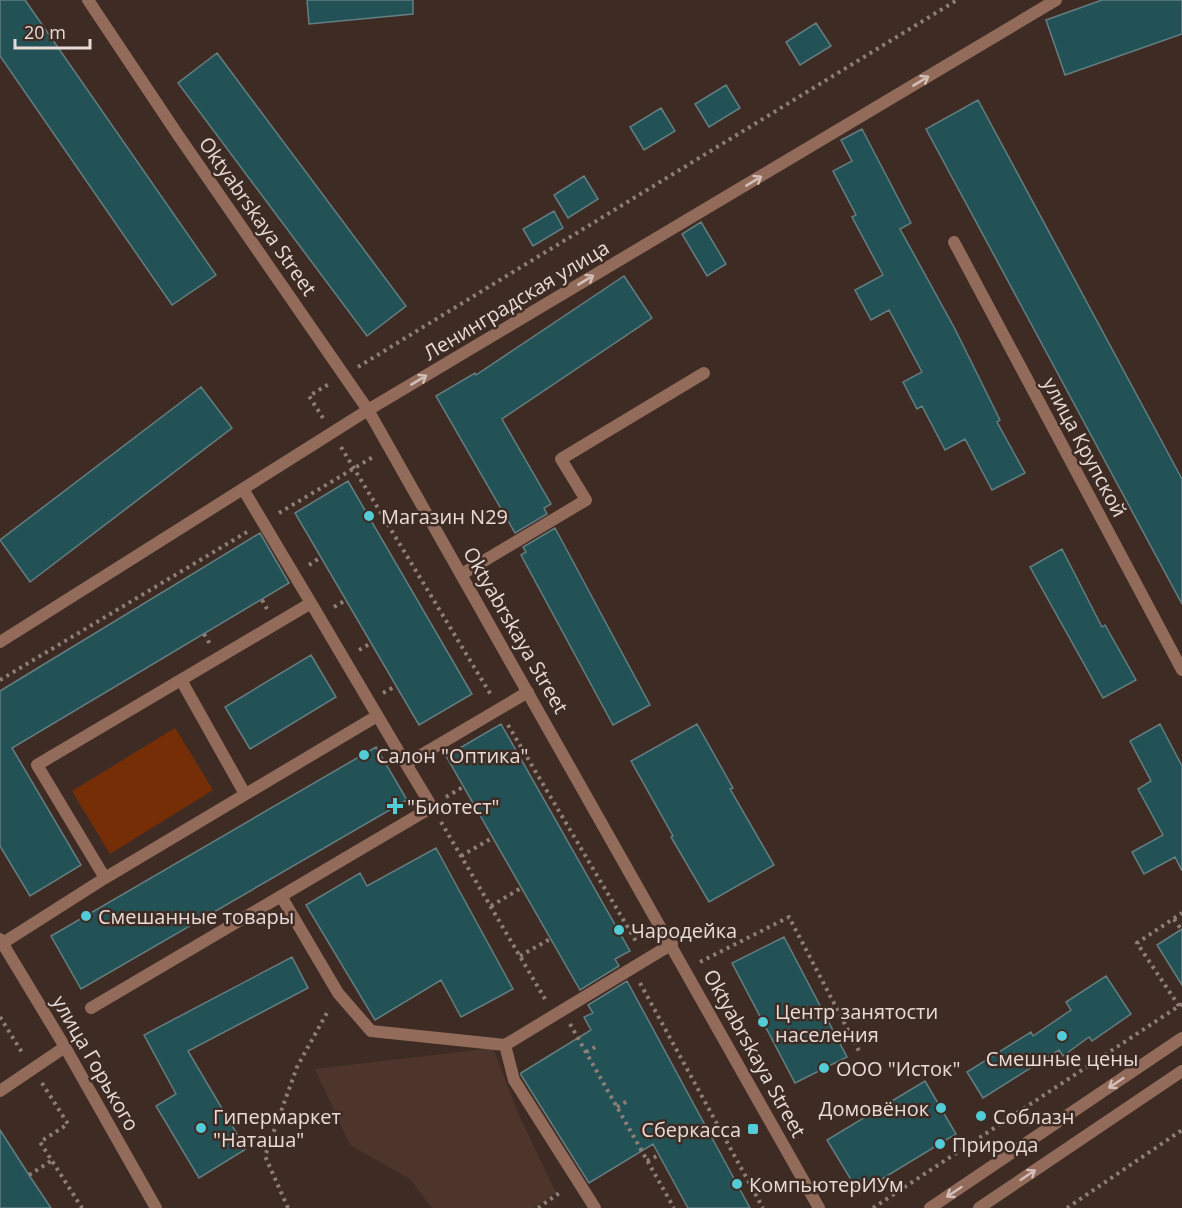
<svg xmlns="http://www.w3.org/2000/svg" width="1182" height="1208" font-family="'Open Sans',sans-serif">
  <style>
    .built { fill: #4d352c }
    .green { fill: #762e07 }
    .building { fill: #235256; stroke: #647e81; stroke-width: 1.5 }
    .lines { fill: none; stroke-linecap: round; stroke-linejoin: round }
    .path { stroke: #8e7e78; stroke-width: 4; stroke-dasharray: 3 4.5; stroke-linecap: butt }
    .service { stroke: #936b5a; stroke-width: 12 }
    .minor { stroke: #936b5a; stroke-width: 12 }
    .tertiary { stroke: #936b5a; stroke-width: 12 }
    .oneway { stroke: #d3bfb8 }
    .poi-dot { fill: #52ccd6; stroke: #3e2c24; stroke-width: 2 }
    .labels { text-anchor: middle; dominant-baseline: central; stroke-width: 5; stroke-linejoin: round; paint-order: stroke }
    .street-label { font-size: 20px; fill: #e8dbd7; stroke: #3e2c24 }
    .poi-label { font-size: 20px; fill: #e8dbd7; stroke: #3e2c24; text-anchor: start }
  </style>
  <rect width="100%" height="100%" fill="#3e2c24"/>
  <path class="built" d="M493 1048 518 1113 556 1193 533 1208H432L410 1179 350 1145 315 1069Z"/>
  <path class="green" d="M175 728 213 790 110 854 72 791Z"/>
  <path class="building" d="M0 0H25L216 275 172 305 0 56Z
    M307 0H413V14L309 24Z
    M1102 0H1182V34L1065 75 1046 20Z
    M816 23 831 46 800 65 786 42Z
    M217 53 406 306 367 336 178 83Z
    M726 85 740 108 709 127 695 104Z
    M978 100 1182 479V604L926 129Z
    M661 108 675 131 644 150 630 127Z
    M862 129 911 223 900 229 955 329 1000 420 997 422 1025 473 992 490 965 439 945 450 922 406 917 409 903 382 922 372 889 310 871 320 855 290 883 275 852 217 856 215 833 171 852 161 841 140Z
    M584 176 598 199 568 218 554 195Z
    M554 211 563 228 533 246 523 229Z
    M701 222 726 264 707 276 682 234Z
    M624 276 652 318 502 419 551 504 544 508 547 514 515 533 436 396 475 373 476 375Z
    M201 387 232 428 30 582 0 540Z
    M348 481 472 694 419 725 295 513Z
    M555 528 650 705 613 725 521 555 526 552 523 547Z
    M260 533 289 583 12 748 81 865 30 896 0 846V691Z
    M1062 549 1102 627 1105 625 1136 680 1103 698 1030 567Z
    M311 655 336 697 250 749 225 707Z
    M501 724 630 951 615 959 619 966 580 990 446 756Z
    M697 724 733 788 730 789 774 865 709 902 671 837 673 836 631 761Z
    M1160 724 1182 766V871L1175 857 1144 874 1132 852 1163 835 1138 789 1151 781 1130 741Z
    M376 747 407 800 81 989 51 936Z
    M436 848 513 989 461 1017 441 980 375 1020 306 905 360 873 367 886Z
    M1182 929V985L1157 945Z
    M784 937 847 1057 795 1083 732 963Z
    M292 957 308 988 188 1051 246 1149 199 1178 156 1106 176 1094 144 1035Z
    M1106 976 1131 1014 1092 1041 1089 1037 1063 1056 1059 1050 983 1098 967 1072 1031 1032 1033 1036 1071 1010 1066 1002Z
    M627 981 737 1184 750 1208H688L653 1144 589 1183 521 1075V1073L591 1030 584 1017 593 1013 588 1005Z
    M925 1081 956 1134 859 1193 827 1140Z
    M0 1130 29 1175 51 1208H0Z"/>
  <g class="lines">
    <path class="path" d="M358 367 957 0
      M323 418 309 396 329 384
      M341 447 491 695
      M279 513 373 457
      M309 565 321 557
      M262 600 267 609
      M334 607 346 600
      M204 634 210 644
      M359 650 371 643
      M0 680 247 532
      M383 693 396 686
      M508 725 637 943
      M364 753V755
      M446 797 463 787
      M441 822 545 999
      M461 856 492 838
      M491 906 521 888
      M1174 919 1181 929
      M520 956 550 939
      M700 962 789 917 860 1053
      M640 983 763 1208
      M1179 1006 1137 943 1182 913
      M0 1017 23 1054
      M570 1024 674 1208
      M586 1052 599 1045
      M42 1083 68 1124 40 1142 82 1208
      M617 1107 629 1100
      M647 1161 659 1155
      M29 1175 51 1161
      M288 1208 265 1156 297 1067 329 1009
      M538 1208 562 1191
      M873 1208 1182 1004
      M1067 1208 1182 1130"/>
    <path class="service" d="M243 489 311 603
      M462 574 586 500 561 459 704 373
      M181 680 245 794
      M105 878 37 765 311 603 406 764 528 692
      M281 896 338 993 371 1031 505 1045 672 944
      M3 943 105 878 377 716
      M91 1008 432 807 406 764
      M505 1045 514 1080 595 1208
      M0 1091 65 1047"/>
    <path class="minor" d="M88 0 178 135 368 410 819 1208
      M954 242 1182 670
      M0 642 368 410 1056 0
      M0 939 65 1047 156 1208"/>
    <path class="tertiary" d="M930 1208 1182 1038
      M979 1208 1182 1071"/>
  </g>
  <defs><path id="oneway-shaft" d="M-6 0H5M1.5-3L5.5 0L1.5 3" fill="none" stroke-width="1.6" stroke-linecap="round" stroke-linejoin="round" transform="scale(1.5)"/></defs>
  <g class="oneway">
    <use href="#oneway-shaft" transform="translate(921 81) rotate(-31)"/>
    <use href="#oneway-shaft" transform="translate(754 181) rotate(-31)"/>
    <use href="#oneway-shaft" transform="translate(586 280) rotate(-31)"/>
    <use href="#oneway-shaft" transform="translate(419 380) rotate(-31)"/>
    <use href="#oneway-shaft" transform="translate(1116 1083) rotate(146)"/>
    <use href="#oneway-shaft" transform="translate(1028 1175) rotate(-34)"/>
    <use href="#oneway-shaft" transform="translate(954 1192) rotate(146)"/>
  </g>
  <g class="poi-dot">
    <circle cx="369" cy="516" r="6"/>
    <circle cx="364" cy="755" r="6"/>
    <path d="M392 797h6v6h6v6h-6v6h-6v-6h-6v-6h6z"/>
    <circle cx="86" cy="916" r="6"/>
    <circle cx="619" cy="930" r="6"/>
    <circle cx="763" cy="1022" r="6"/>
    <circle cx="1062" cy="1036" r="6"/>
    <circle cx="824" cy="1068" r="6"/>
    <circle cx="941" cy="1108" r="6"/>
    <circle cx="981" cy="1116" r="6"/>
    <circle cx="201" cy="1128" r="6"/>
    <rect x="747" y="1123" width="12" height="12" rx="3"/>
    <circle cx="940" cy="1144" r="6"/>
    <circle cx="737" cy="1184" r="6"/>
  </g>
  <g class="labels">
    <g class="street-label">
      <text transform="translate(258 216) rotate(55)">Oktyabrskaya Street</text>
      <text transform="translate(516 300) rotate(-31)">Ленинградская улица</text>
      <text transform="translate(1085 447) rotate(62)">улица Крупской</text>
      <text transform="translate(516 630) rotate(60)">Oktyabrskaya Street</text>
      <text transform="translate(755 1053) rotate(61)">Oktyabrskaya Street</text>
      <text transform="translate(96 1063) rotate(60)">улица Горького</text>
    </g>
    <g class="poi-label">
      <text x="381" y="516">Магазин N29</text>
      <text x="376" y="755">Салон "Оптика"</text>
      <text x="407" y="806">"Биотест"</text>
      <text x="98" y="916">Смешанные товары</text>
      <text x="631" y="930">Чародейка</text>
      <text x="775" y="1011">Центр занятости<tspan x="775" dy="23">населения</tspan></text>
      <text x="1062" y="1058" text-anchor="middle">Смешные цены</text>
      <text x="836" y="1068">ООО "Исток"</text>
      <text x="929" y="1108" text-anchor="end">Домовёнок</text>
      <text x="213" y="1116">Гипермаркет<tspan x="213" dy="23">"Наташа"</tspan></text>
      <text x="993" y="1116">Соблазн</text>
      <text x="741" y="1129" text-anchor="end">Сберкасса</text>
      <text x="952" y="1144">Природа</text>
      <text x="749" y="1184">КомпьютерИУм</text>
    </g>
  </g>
  <path d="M15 39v9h75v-9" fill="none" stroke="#e8dbd7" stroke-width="3"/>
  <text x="24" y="39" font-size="18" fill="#e8dbd7" stroke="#3e2c24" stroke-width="4.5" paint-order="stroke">20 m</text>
</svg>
